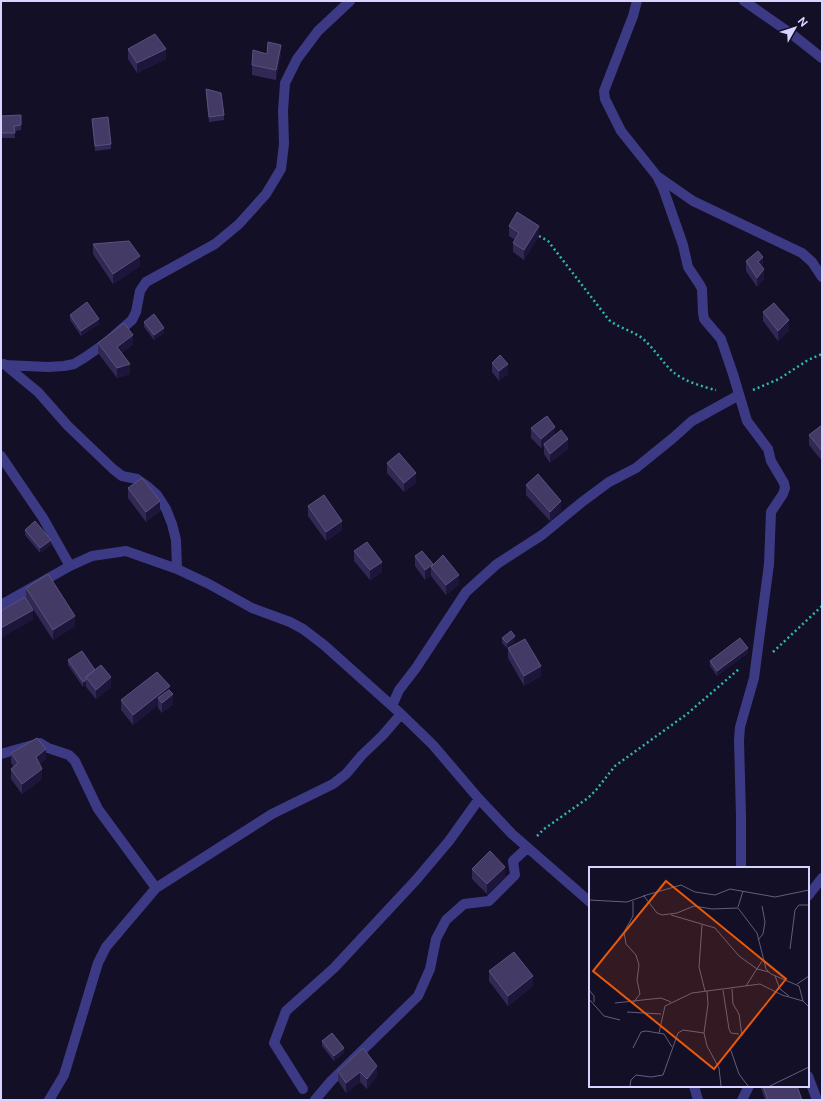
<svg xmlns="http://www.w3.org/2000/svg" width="823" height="1101" font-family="'Public Sans',sans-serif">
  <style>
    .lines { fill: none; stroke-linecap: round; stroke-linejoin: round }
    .path { stroke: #2fb8b0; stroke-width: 2.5; stroke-dasharray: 2 3; stroke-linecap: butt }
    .minor { stroke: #3d3a85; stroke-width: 10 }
    .wall { fill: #312854 }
    .shaded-wall { fill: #1d163a }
    .building { fill: #433a66; stroke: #5a527e }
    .inset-road { fill: none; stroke: #625e7d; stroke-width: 1 }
    .view { fill: #e8590c; fill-opacity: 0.15; stroke: #e8590c; stroke-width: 2 }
    .inset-edge { fill: none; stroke: #d9d4ff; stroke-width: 2 }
  </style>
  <rect width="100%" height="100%" fill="#130f26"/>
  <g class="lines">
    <path class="path" d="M539 236 548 241 609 320C619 328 631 330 642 338 654 348 662 362 673 372 684 381 703 387 716 390
      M753 390 779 379 808 360 822 354
      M773 652 822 606
      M537 836 544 829 588 798 596 790 615 766 687 714 739 669"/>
    <path class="minor" d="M637 1 633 16 604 91 605 99 621 131 657 176 693 201 802 253 812 262 822 277
      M744 1 793 35 822 58
      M657 176 663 188 683 245 688 267 700 285 702 289 703 313 704 319 721 339 733 374 747 421 768 449 771 461 784 483 785 488 783 494 771 512 769 564 754 678 740 727 739 740 741 816V868
      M4 364 38 392 68 426 113 469 122 476 137 479 147 486 157 495 166 509 172 524 176 540 177 569
      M5 365 48 367 64 366 74 364 84 358 107 342 132 320 136 312 140 291 146 282 215 244 239 224 266 194 281 169 284 144 283 111 285 83 297 59 318 31 350 1
      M1 456 43 518 70 566
      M1 605 70 566 92 556 126 551 177 569 209 584 252 608 290 622 303 629 324 645 401 714 433 745 479 799 512 834 590 902
      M392 706 399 690 416 668 466 592 497 564 542 535 582 502 609 482 636 468 673 438 692 421 739 395
      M1 754 40 743 48 748 69 755 75 761 98 809 156 888
      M808 896 822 878
      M808 1076 817 1100
      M694 1086 698 1100
      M303 1089 274 1043 286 1011 334 968 416 880 449 841 479 799
      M49 1100 64 1075 98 963 106 947 156 888 272 814 333 784 346 774 362 755 383 735 401 714
      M315 1100 331 1081 418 996 430 969 436 939 446 920 464 904 489 901 515 875 513 861 527 848
      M742 1100 749 1086"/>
  </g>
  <path class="wall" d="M128 49 166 59 137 73 128 59Z
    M267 54H281L276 80 252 75V65Z
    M206 89 224 115V120L209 122 206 94Z
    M1 116 21 125V130L14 131 15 138H1Z
    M92 119 111 144V149L95 151Z
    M509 226 539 236 524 260 513 252V243L515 240 509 236Z
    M93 244 140 266 113 284 93 254Z
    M746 261 763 267V268L764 279 757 287 746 271Z
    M763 312 789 330 778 341 763 321Z
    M70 315 99 324 81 336 70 320Z
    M144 322 164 333 154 340 144 327Z
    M98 343 133 344 122 353 130 374 117 378 98 353Z
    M492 363 508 374 499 381 492 372Z
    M822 425V461L809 445V435Z
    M531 428 555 435 568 449 550 463 544 454V446L541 448 531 438Z
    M387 463 416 483 404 492 387 473Z
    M526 485 561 511 550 521 526 495Z
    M128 488 160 511 146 522 128 498Z
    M308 506 342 530 326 541 308 516Z
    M25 530 51 545 40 553 25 535Z
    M354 551 382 572 370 580 354 561Z
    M415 556 433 565 459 584 446 595 431 576V575L425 580 415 566Z
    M26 588 75 626 53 640 29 603 33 620 26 597Z
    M502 638 515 641 507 648 502 643Z
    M508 648 541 676 524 686 508 658Z
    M748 653 717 676 710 666V661Z
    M68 660 95 670 111 687 96 699 86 687V685L83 687 68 665Z
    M170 691 173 704 162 713 158 708V705L133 725 121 710V700Z
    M11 753 46 759 40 764 42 779 22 794 11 779V769L14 767 11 763Z
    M472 869 505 876 487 894 472 879Z
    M489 971 533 986 508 1006 489 981Z
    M322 1041 344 1053 334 1061 322 1046Z
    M363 1048 377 1076 367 1089 360 1082 346 1093 338 1081V1071Z
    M761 1086H797L802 1100H765L761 1088Z"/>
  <path class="shaded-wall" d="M281 45V54L276 80V70Z
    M166 49V59L137 73V63Z
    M539 226V236L524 260V250Z
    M140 256V266L113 284V274Z
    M763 257V267L758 272V262Z
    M764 269V279L757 287V278Z
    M99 319V324L81 336V331Z
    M789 320V330L778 341V331Z
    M164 328V333L154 340V335Z
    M133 335V344L117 357V347Z
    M130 364V374L117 378V368Z
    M508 364V374L499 381V371Z
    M555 427V437L544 444V446L541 448V439Z
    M568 439V449L550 463V454Z
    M416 473V483L404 492V483Z
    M160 501V511L146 522V512Z
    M561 501V511L550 521V512Z
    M342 521V530L326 541V532Z
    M51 540V545L40 553V548Z
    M382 562V572L370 580V570Z
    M433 564V568L431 567V575L425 580V570Z
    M459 575V584L446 595V585Z
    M33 610V620L1 638V628Z
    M75 616V626L53 640V630Z
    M515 636V641L507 648V643Z
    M748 648V653L717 676V671Z
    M541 666V676L524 686V676Z
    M111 677V687L96 699V690Z
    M86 680V685L83 687V682Z
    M170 686V696L158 698V705L133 725V715Z
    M173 694V704L162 713V703Z
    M46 749V759L36 767V757Z
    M42 769V779L22 794V784Z
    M505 867V876L487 894V884Z
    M533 976V986L508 1006V996Z
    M344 1048V1053L334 1061V1056Z
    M377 1066V1076L367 1089V1079Z
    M360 1072V1082L346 1093V1083Z"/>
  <path class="building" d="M155 34 166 49 137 63 128 49Z
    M268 42 281 45 276 70 252 65 253 50 267 54Z
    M206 89 221 93 224 115 209 117Z
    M21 115V125L14 126 15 133H1V116Z
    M108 117 111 144 95 146 92 119Z
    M517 212 539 226 524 250 513 243 519 233 509 226Z
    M129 241 140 256 113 274 93 244Z
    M758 251 763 257 758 262 764 269 757 278 746 261Z
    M87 302 99 319 81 331 70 315Z
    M774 303 789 320 778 331 763 312Z
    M154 314 164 328 154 335 144 322Z
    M124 323 133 335 117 347 130 364 117 368 98 343Z
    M500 355 508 364 499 371 492 363Z
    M547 416 555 427 541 439 531 428Z
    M822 425V451L809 435Z
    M561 430 568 439 550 454 544 444Z
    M399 453 416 473 404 483 387 463Z
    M538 474 561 501 550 512 526 485Z
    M142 478 160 501 146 512 128 488Z
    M324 495 342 521 326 532 308 506Z
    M35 521 51 540 40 548 25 530Z
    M367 542 382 562 370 570 354 551Z
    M422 551 433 564 425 570 415 556Z
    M443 555 459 575 446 585 431 567Z
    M48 574 75 616 53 630 26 588Z
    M25 597 33 610 1 628V611Z
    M511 631 515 636 507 643 502 638Z
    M740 638 748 648 717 671 710 661Z
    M525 639 541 666 524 676 508 648Z
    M82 651 95 670 86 677V680L83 682 68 660Z
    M101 665 111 677 96 690 86 677Z
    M157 672 170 686 133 715 121 700Z
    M169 690 173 694 162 703 158 698Z
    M37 738 46 749 36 757 42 769 22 784 11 769 18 763 11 753Z
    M490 851 505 867 487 884 472 869Z
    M514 952 533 976 508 996 489 971Z
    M332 1033 344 1048 334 1056 322 1041Z
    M363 1048 377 1066 367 1079 360 1072 346 1083 338 1071Z
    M763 1086H797L802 1100H768Z"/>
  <g transform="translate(589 867)">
    <rect width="220" height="220" fill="#130f26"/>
    <path class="inset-road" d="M54 29 92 18 106 25 126 28 141 22 186 30 220 23M0 33 38 35 55 29 68 46 73 48 88 46 105 39 123 42 149 41 168 66 177 102 182 107 210 119 214 134 220 140M44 34V49L35 65 37 77 47 88 50 98 48 113 51 127 44 136M149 40 154 24M82 48 126 61 150 89 168 102 180 105M113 58 110 100 116 124M169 73 174 67 176 55 173 39M201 82 206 43 210 38H220M186 109 191 122 200 129M208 117 220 109M157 119 173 94M143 122 144 137 150 147 153 169M0 123 5 129V135M134 123 140 162 142 166 150 167M118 124 119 137 115 166 118 179 130 201 132 219M0 132 15 149 31 153M26 136 72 131 82 135M38 145 72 147M70 166 76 139 103 126 171 117 193 128 214 134M44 181 52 165 57 164 75 167 83 180M141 181 150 207 159 219M41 219 42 213 47 208 62 210 74 208 89 166 94 163 115 166M181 219 220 200"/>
    <path class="view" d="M77 14 197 112 125 202 4 104Z"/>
    <rect width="220" height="220" class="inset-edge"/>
  </g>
  <rect width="823" height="1101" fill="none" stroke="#d9d4ff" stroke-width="4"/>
  <g transform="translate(795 28) rotate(51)" stroke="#130f26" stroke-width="3" paint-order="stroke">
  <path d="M0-3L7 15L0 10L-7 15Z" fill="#d9d4ff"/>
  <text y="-6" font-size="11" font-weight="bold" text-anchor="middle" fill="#d9d4ff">N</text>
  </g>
</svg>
